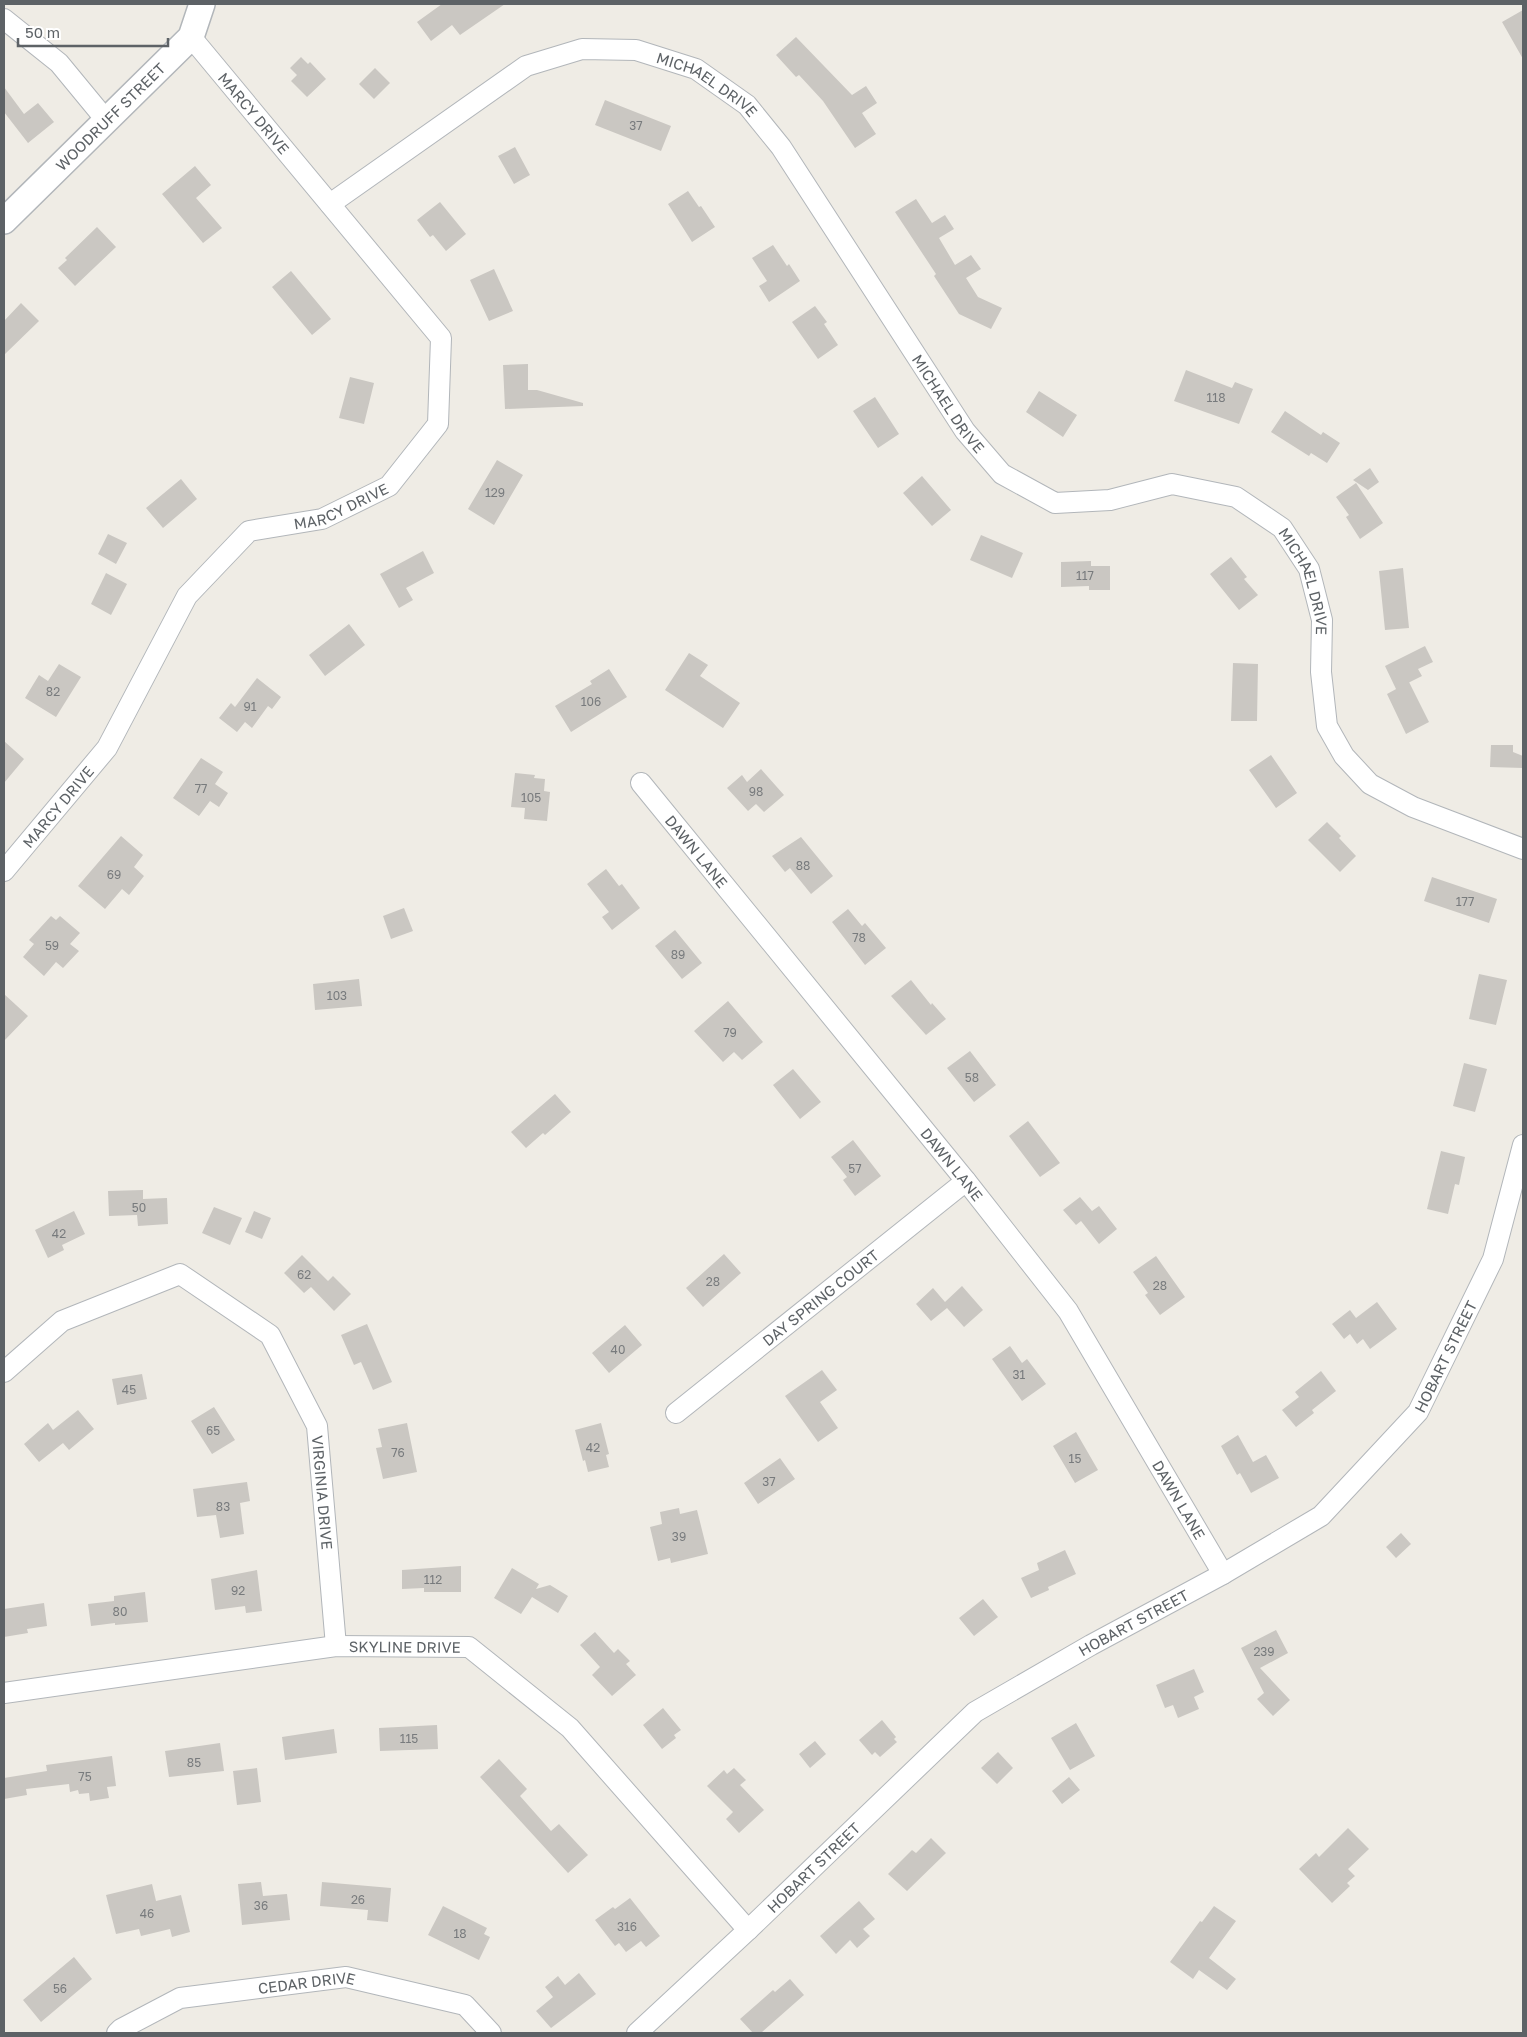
<svg xmlns="http://www.w3.org/2000/svg" width="1527" height="2037" font-family="'Golos Text',sans-serif">
  <style>
    .building { fill: #cac7c2 }
    .lines { fill: none; stroke-linecap: round; stroke-linejoin: round }
    .minor-casing { stroke: #b2b6ba; stroke-width: 22 }
    .tertiary-casing { stroke: #b2b6ba; stroke-width: 28 }
    .minor { stroke: #fff; stroke-width: 20 }
    .tertiary { stroke: #fff; stroke-width: 25 }
    .labels { text-anchor: middle; dominant-baseline: central; stroke-width: 5; stroke-linejoin: round; paint-order: stroke }
    .number-label { font-size: 12px; fill: #787b7d }
    .street-label { font-size: 15px; fill: #5d6266; stroke: #fff }
  </style>
  <rect width="100%" height="100%" fill="#efece5"/>
  <path class="building" d="M442 4H505L460 35 452 25 431 41 417 22Z
    M1523 10V59L1502 22Z
    M796 37 852 95 866 86 877 103 862 113 876 134 855 148 823 101 799 75 796 77 776 55Z
    M301 57 308 64 310 62 326 79 307 97 291 81 297 75 290 68Z
    M375 68 390 83 374 99 359 84Z
    M4 87 24 114 38 103 54 122 28 143 4 112Z
    M605 100 671 126 661 151 595 125Z
    M515 147 530 175 514 184 498 156Z
    M195 166 211 185 196 198 222 228 203 243 162 194Z
    M688 191 699 207 701 206 715 227 692 242 668 204Z
    M916 199 932 223 945 215 954 229 939 238 955 265 971 255 981 269 966 278 978 297 1002 308 991 329 959 314 934 276 936 274 895 212Z
    M440 202 466 234 446 251 433 235 430 237 417 220Z
    M97 227 116 247 75 286 58 268 67 260 65 258Z
    M773 245 787 266 789 264 800 281 769 302 759 286 767 281 752 258Z
    M494 269 513 311 489 321 470 280Z
    M291 271 331 319 312 335 272 287Z
    M21 303 39 321 4 355V321Z
    M815 306 827 322 824 324 838 345 818 359 792 322Z
    M528 364V390H537L583 403V406L505 409 503 365Z
    M1186 370 1232 388 1235 382 1253 389 1239 424 1174 401Z
    M350 377 374 383 364 424 339 418Z
    M1039 391 1077 415 1063 437 1026 412Z
    M875 397 899 434 878 448 853 411Z
    M1285 411 1321 435 1323 432 1340 443 1327 463 1311 453 1309 456 1271 432Z
    M497 460 523 475 494 525 468 509Z
    M1370 468 1379 482 1368 490 1353 480Z
    M922 476 951 510 932 526 903 493Z
    M181 479 197 499 163 528 146 508Z
    M1356 483 1383 523 1360 539 1346 517 1349 515 1336 497Z
    M108 534 127 543 116 564 98 554Z
    M981 535 1023 553 1012 578 970 560Z
    M423 551 434 573 406 588 413 600 399 608 380 574Z
    M1231 557 1247 577 1244 579 1258 595 1239 610 1210 574Z
    M1091 561V566H1110V590H1089V586L1061 587V562Z
    M1403 568 1409 628 1385 630 1379 571Z
    M106 573 127 584 111 615 91 604Z
    M349 624 365 645 325 676 309 655Z
    M1425 646 1433 662 1418 669 1422 676 1396 689 1385 666Z
    M689 653 708 665 700 676 740 703 723 728 665 690Z
    M1233 663 1258 664 1257 721H1231Z
    M59 664 81 677 56 717 25 698 39 675 48 681Z
    M609 669 627 697 571 732 555 706 592 684 590 681Z
    M257 678 281 697 272 709 268 706 252 728 245 722 237 732 219 718 231 703 235 707Z
    M1409 682 1429 722 1406 734 1387 694Z
    M4 741 24 759 4 783Z
    M1491 745H1513V752L1523 756V768L1490 767Z
    M1271 755 1297 793 1276 808 1249 770Z
    M201 758 223 772 215 784 228 793 219 807 210 801 199 816 173 798Z
    M761 769 784 795 764 812 756 804 748 811 727 788 742 775 747 782Z
    M515 773 535 775 534 778 545 779 544 791 550 792 547 821 524 819 525 808 511 807Z
    M1327 822 1341 836 1339 838 1356 856 1340 872 1308 840Z
    M121 836 143 855 134 867 144 876 129 895 122 889 105 909 78 886Z
    M801 837 833 876 811 894 790 868 785 872 772 856Z
    M606 869 619 886 622 884 640 908 612 930 602 917 609 912 587 884Z
    M1432 877 1497 899 1489 923 1424 901Z
    M404 908 413 931 391 939 383 916Z
    M848 909 862 926 865 923 886 948 865 965 832 922Z
    M51 916 56 920 60 916 80 933 70 944 79 951 63 968 56 962 44 976 23 957 34 944 29 940Z
    M675 930 702 963 682 979 655 946Z
    M1479 974 1507 980 1496 1025 1469 1019Z
    M359 979 362 1006 315 1010 313 984Z
    M911 980 931 1005 932 1003 946 1019 926 1035 891 996Z
    M4 994 28 1016 4 1041Z
    M728 1001 763 1042 742 1060 734 1052 723 1062 694 1031Z
    M970 1051 996 1085 974 1102 947 1068Z
    M1464 1063 1487 1069 1475 1112 1453 1106Z
    M793 1069 821 1102 800 1119 773 1085Z
    M555 1094 571 1112 545 1135 543 1133 526 1148 511 1132Z
    M1028 1121 1060 1163 1040 1177 1009 1136Z
    M853 1140 881 1176 855 1196 843 1180 847 1177 831 1157Z
    M1441 1151 1465 1157 1459 1185 1455 1184 1448 1214 1427 1209Z
    M143 1190V1199L167 1198 168 1224 138 1226 137 1215 109 1216 108 1191Z
    M1080 1197 1092 1211 1099 1206 1117 1229 1099 1244 1081 1221 1076 1225 1063 1210Z
    M214 1207 242 1218 230 1245 202 1233Z
    M74 1211 85 1234 62 1245 64 1250 48 1258 35 1230Z
    M254 1211 271 1218 262 1239 245 1232Z
    M724 1254 741 1273 703 1307 686 1288Z
    M302 1255 328 1281 333 1276 351 1294 334 1311 311 1287 304 1293 284 1273Z
    M1156 1256 1185 1297 1160 1315 1145 1295 1148 1293 1133 1272Z
    M962 1286 983 1310 964 1327 947 1308 931 1321 916 1304 933 1288 945 1302Z
    M1377 1302 1397 1329 1370 1349 1363 1339 1357 1344 1350 1334 1344 1339 1332 1324 1350 1310 1356 1318Z
    M367 1324 392 1382 373 1390 361 1362 354 1365 341 1335Z
    M625 1325 642 1345 609 1373 592 1353Z
    M1010 1346 1022 1363 1027 1359 1046 1384 1022 1401 992 1359Z
    M822 1370 837 1390 820 1402 838 1428 818 1442 785 1396Z
    M1321 1371 1336 1391 1312 1410 1314 1413 1296 1427 1282 1410 1299 1397 1295 1392Z
    M142 1374 147 1399 117 1405 112 1379Z
    M214 1407 235 1440 212 1454 191 1421Z
    M78 1410 94 1429 69 1450 63 1443 39 1462 24 1444 48 1423 53 1430Z
    M407 1423 417 1472 383 1479 376 1448 382 1447 378 1429Z
    M601 1423 609 1454 606 1455 609 1467 588 1472 585 1460 583 1461 575 1430Z
    M1076 1432 1098 1470 1075 1483 1053 1446Z
    M1238 1435 1253 1462 1266 1455 1279 1478 1251 1493 1240 1473 1237 1475 1221 1446Z
    M780 1458 795 1479 758 1504 744 1483Z
    M247 1482 250 1501 240 1503 244 1534 220 1538 216 1515 197 1517 193 1489Z
    M679 1508 680 1514 697 1510 708 1554 671 1563 670 1558 658 1561 650 1527 662 1524 660 1512Z
    M1401 1533 1411 1544 1396 1558 1386 1547Z
    M1065 1550 1076 1574 1048 1587 1049 1590 1031 1598 1021 1578 1039 1570 1037 1563Z
    M461 1566V1592H424V1588L402 1589V1570Z
    M512 1568 539 1584 536 1589 550 1585 568 1596 558 1613 532 1597 521 1614 494 1598Z
    M257 1570 262 1611 246 1613 245 1606 215 1610 211 1579Z
    M145 1592 148 1622 115 1625V1623L91 1626 88 1604 114 1601V1596Z
    M983 1599 998 1617 974 1636 959 1618Z
    M44 1603 47 1626 27 1629 28 1633 4 1637V1609Z
    M1276 1630 1288 1653 1260 1668 1290 1700 1273 1716 1257 1699 1264 1693 1241 1648Z
    M595 1632 614 1653 618 1649 630 1661 626 1664 636 1675 612 1696 592 1675 600 1667 580 1645Z
    M1194 1669 1204 1692 1194 1697 1199 1709 1178 1718 1173 1705 1165 1708 1156 1685Z
    M663 1708 681 1730 674 1735 676 1738 662 1749 643 1725Z
    M882 1720 896 1737 894 1739 897 1742 880 1757 875 1752 872 1755 859 1740Z
    M1076 1723 1095 1756 1070 1770 1051 1738Z
    M437 1725 438 1749 380 1751 379 1728Z
    M334 1729 337 1753 285 1760 282 1737Z
    M815 1741 826 1754 810 1768 799 1754Z
    M220 1743 224 1771 169 1777 165 1751Z
    M998 1752 1013 1768 997 1784 981 1768Z
    M112 1756 116 1786 107 1787 109 1798 90 1801 89 1793 79 1794 78 1790 70 1792 69 1784 26 1789 27 1795 4 1799V1778L47 1771 46 1765Z
    M499 1759 527 1789 520 1796 551 1831 559 1824 588 1855 568 1873 480 1777Z
    M257 1768 261 1802 237 1805 233 1771Z
    M734 1768 746 1780 740 1785 764 1810 739 1833 726 1819 733 1812 707 1786 724 1770 727 1774Z
    M1069 1777 1080 1790 1062 1804 1052 1791Z
    M1348 1828 1369 1849 1348 1869 1355 1876 1347 1883 1350 1886 1332 1903 1299 1869 1316 1853 1319 1857Z
    M931 1838 946 1853 907 1891 888 1874 912 1850 916 1853Z
    M261 1882 263 1896 287 1894 290 1920 242 1925 238 1884Z
    M322 1882 391 1888 388 1922 367 1920 368 1910 320 1906Z
    M152 1884 156 1901 181 1895 190 1932 172 1937 170 1929 141 1936 139 1929 116 1934 106 1895Z
    M630 1898 660 1936 646 1947 641 1941 626 1952 619 1943 615 1946 595 1920 613 1907 615 1909Z
    M859 1901 875 1919 863 1929 870 1936 857 1948 850 1940 836 1954 820 1936Z
    M443 1906 487 1928 484 1934 490 1937 479 1960 428 1935Z
    M1214 1906 1236 1921 1209 1958 1236 1979 1227 1990 1199 1970 1193 1979 1170 1962 1200 1921 1202 1922Z
    M74 1957 92 1979 41 2022 23 2000Z
    M579 1973 596 1994 551 2028 536 2011 553 1997 545 1987 558 1976 565 1985Z
    M790 1979 804 1995 761 2033H753L740 2019 773 1990 775 1992Z"/>
  <g class="lines">
    <defs>
      <g id="minor">
        <path d="M4 19 59 63 106 120"/>
        <path id="s1" d="M330 204 526 66 582 49 636 50 696 69 747 105 781 147 965 431 1002 474 1055 503 1110 500 1172 484 1236 497 1282 528 1309 569 1322 620 1321 672 1327 726 1344 756 1370 784 1413 807 1523 849"/>
        <path id="s2" d="M641 783 966 1181 1068 1311 1223 1574"/>
        <path id="s3" d="M4 871 107 748 187 596 249 531 322 519 389 486 438 424 441 338 191 37"/>
        <path id="s4" d="M4 1372 62 1321 180 1274 270 1335 317 1426 336 1646"/>
        <path id="s5" d="M676 1413 966 1181"/>
        <path id="s6" d="M4 1693 336 1646 469 1647 570 1728 748 1930"/>
        <path id="s7" d="M117 2033 121 2029 180 1998 346 1977 465 2005 491 2033"/>
        <path id="s8" d="M637 2033 748 1930 975 1712 1091 1645 1223 1574 1321 1516 1418 1412 1493 1259 1523 1145"/>
      </g>
      <g id="tertiary">
        <path id="s9" d="M4 221 191 37 202 4"/>
      </g>
    </defs>
    <use href="#minor" class="minor-casing"/>
    <use href="#tertiary" class="tertiary-casing"/>
    <use href="#minor" class="minor"/>
    <use href="#tertiary" class="tertiary"/>
  </g>
  <g class="labels">
    <g class="number-label">
      <text x="636" y="125">37</text>
      <text x="1216" y="397">118</text>
      <text x="495" y="492">129</text>
      <text x="1085" y="575">117</text>
      <text x="53" y="691">82</text>
      <text x="591" y="701">106</text>
      <text x="250" y="706">91</text>
      <text x="201" y="788">77</text>
      <text x="756" y="791">98</text>
      <text x="531" y="797">105</text>
      <text x="803" y="865">88</text>
      <text x="114" y="874">69</text>
      <text x="1465" y="901">177</text>
      <text x="859" y="937">78</text>
      <text x="52" y="945">59</text>
      <text x="678" y="954">89</text>
      <text x="337" y="995">103</text>
      <text x="730" y="1032">79</text>
      <text x="972" y="1077">58</text>
      <text x="855" y="1168">57</text>
      <text x="139" y="1207">50</text>
      <text x="59" y="1233">42</text>
      <text x="304" y="1274">62</text>
      <text x="713" y="1281">28</text>
      <text x="1160" y="1285">28</text>
      <text x="618" y="1349">40</text>
      <text x="1019" y="1374">31</text>
      <text x="129" y="1389">45</text>
      <text x="213" y="1430">65</text>
      <text x="593" y="1447">42</text>
      <text x="398" y="1452">76</text>
      <text x="1075" y="1458">15</text>
      <text x="769" y="1481">37</text>
      <text x="223" y="1506">83</text>
      <text x="679" y="1536">39</text>
      <text x="433" y="1579">112</text>
      <text x="238" y="1590">92</text>
      <text x="120" y="1611">80</text>
      <text x="1264" y="1651">239</text>
      <text x="409" y="1738">115</text>
      <text x="194" y="1762">85</text>
      <text x="85" y="1776">75</text>
      <text x="358" y="1899">26</text>
      <text x="261" y="1905">36</text>
      <text x="147" y="1913">46</text>
      <text x="627" y="1926">316</text>
      <text x="460" y="1933">18</text>
      <text x="60" y="1988">56</text>
    </g>
    <g class="street-label">
      <text stroke="none"><textPath href="#s1" startOffset="432">MICHAEL DRIVE</textPath></text>
      <text transform="translate(254 113) rotate(50)">MARCY DRIVE</text>
      <text stroke="none"><textPath href="#s9" startOffset="149">WOODRUFF STREET</textPath></text>
      <text stroke="none"><textPath href="#s1" startOffset="838">MICHAEL DRIVE</textPath></text>
      <text stroke="none"><textPath href="#s3" startOffset="518">MARCY DRIVE</textPath></text>
      <text stroke="none"><textPath href="#s1" startOffset="1286">MICHAEL DRIVE</textPath></text>
      <text stroke="none"><textPath href="#s3" startOffset="84">MARCY DRIVE</textPath></text>
      <text stroke="none"><textPath href="#s2" startOffset="88">DAWN LANE</textPath></text>
      <text stroke="none"><textPath href="#s2" startOffset="492">DAWN LANE</textPath></text>
      <text stroke="none"><textPath href="#s5" startOffset="185">DAY SPRING COURT</textPath></text>
      <text stroke="none"><textPath href="#s8" startOffset="1068">HOBART STREET</textPath></text>
      <text stroke="none"><textPath href="#s4" startOffset="482">VIRGINIA DRIVE</textPath></text>
      <text stroke="none"><textPath href="#s2" startOffset="898">DAWN LANE</textPath></text>
      <text stroke="none"><textPath href="#s8" startOffset="648">HOBART STREET</textPath></text>
      <text stroke="none"><textPath href="#s6" startOffset="404">SKYLINE DRIVE</textPath></text>
      <text stroke="none"><textPath href="#s8" startOffset="242">HOBART STREET</textPath></text>
      <text stroke="none"><textPath href="#s7" startOffset="200">CEDAR DRIVE</textPath></text>
    </g>
  </g>
  <rect width="1527" height="2037" fill="none" stroke="#5d6266" stroke-width="10"/>
  <path d="M18 38v8h150v-8" fill="none" stroke="#5d6266" stroke-width="2.5"/>
  <text x="25" y="38" font-size="15" fill="#5d6266" stroke="#ffffff" stroke-width="4" paint-order="stroke">50 m</text>
</svg>
